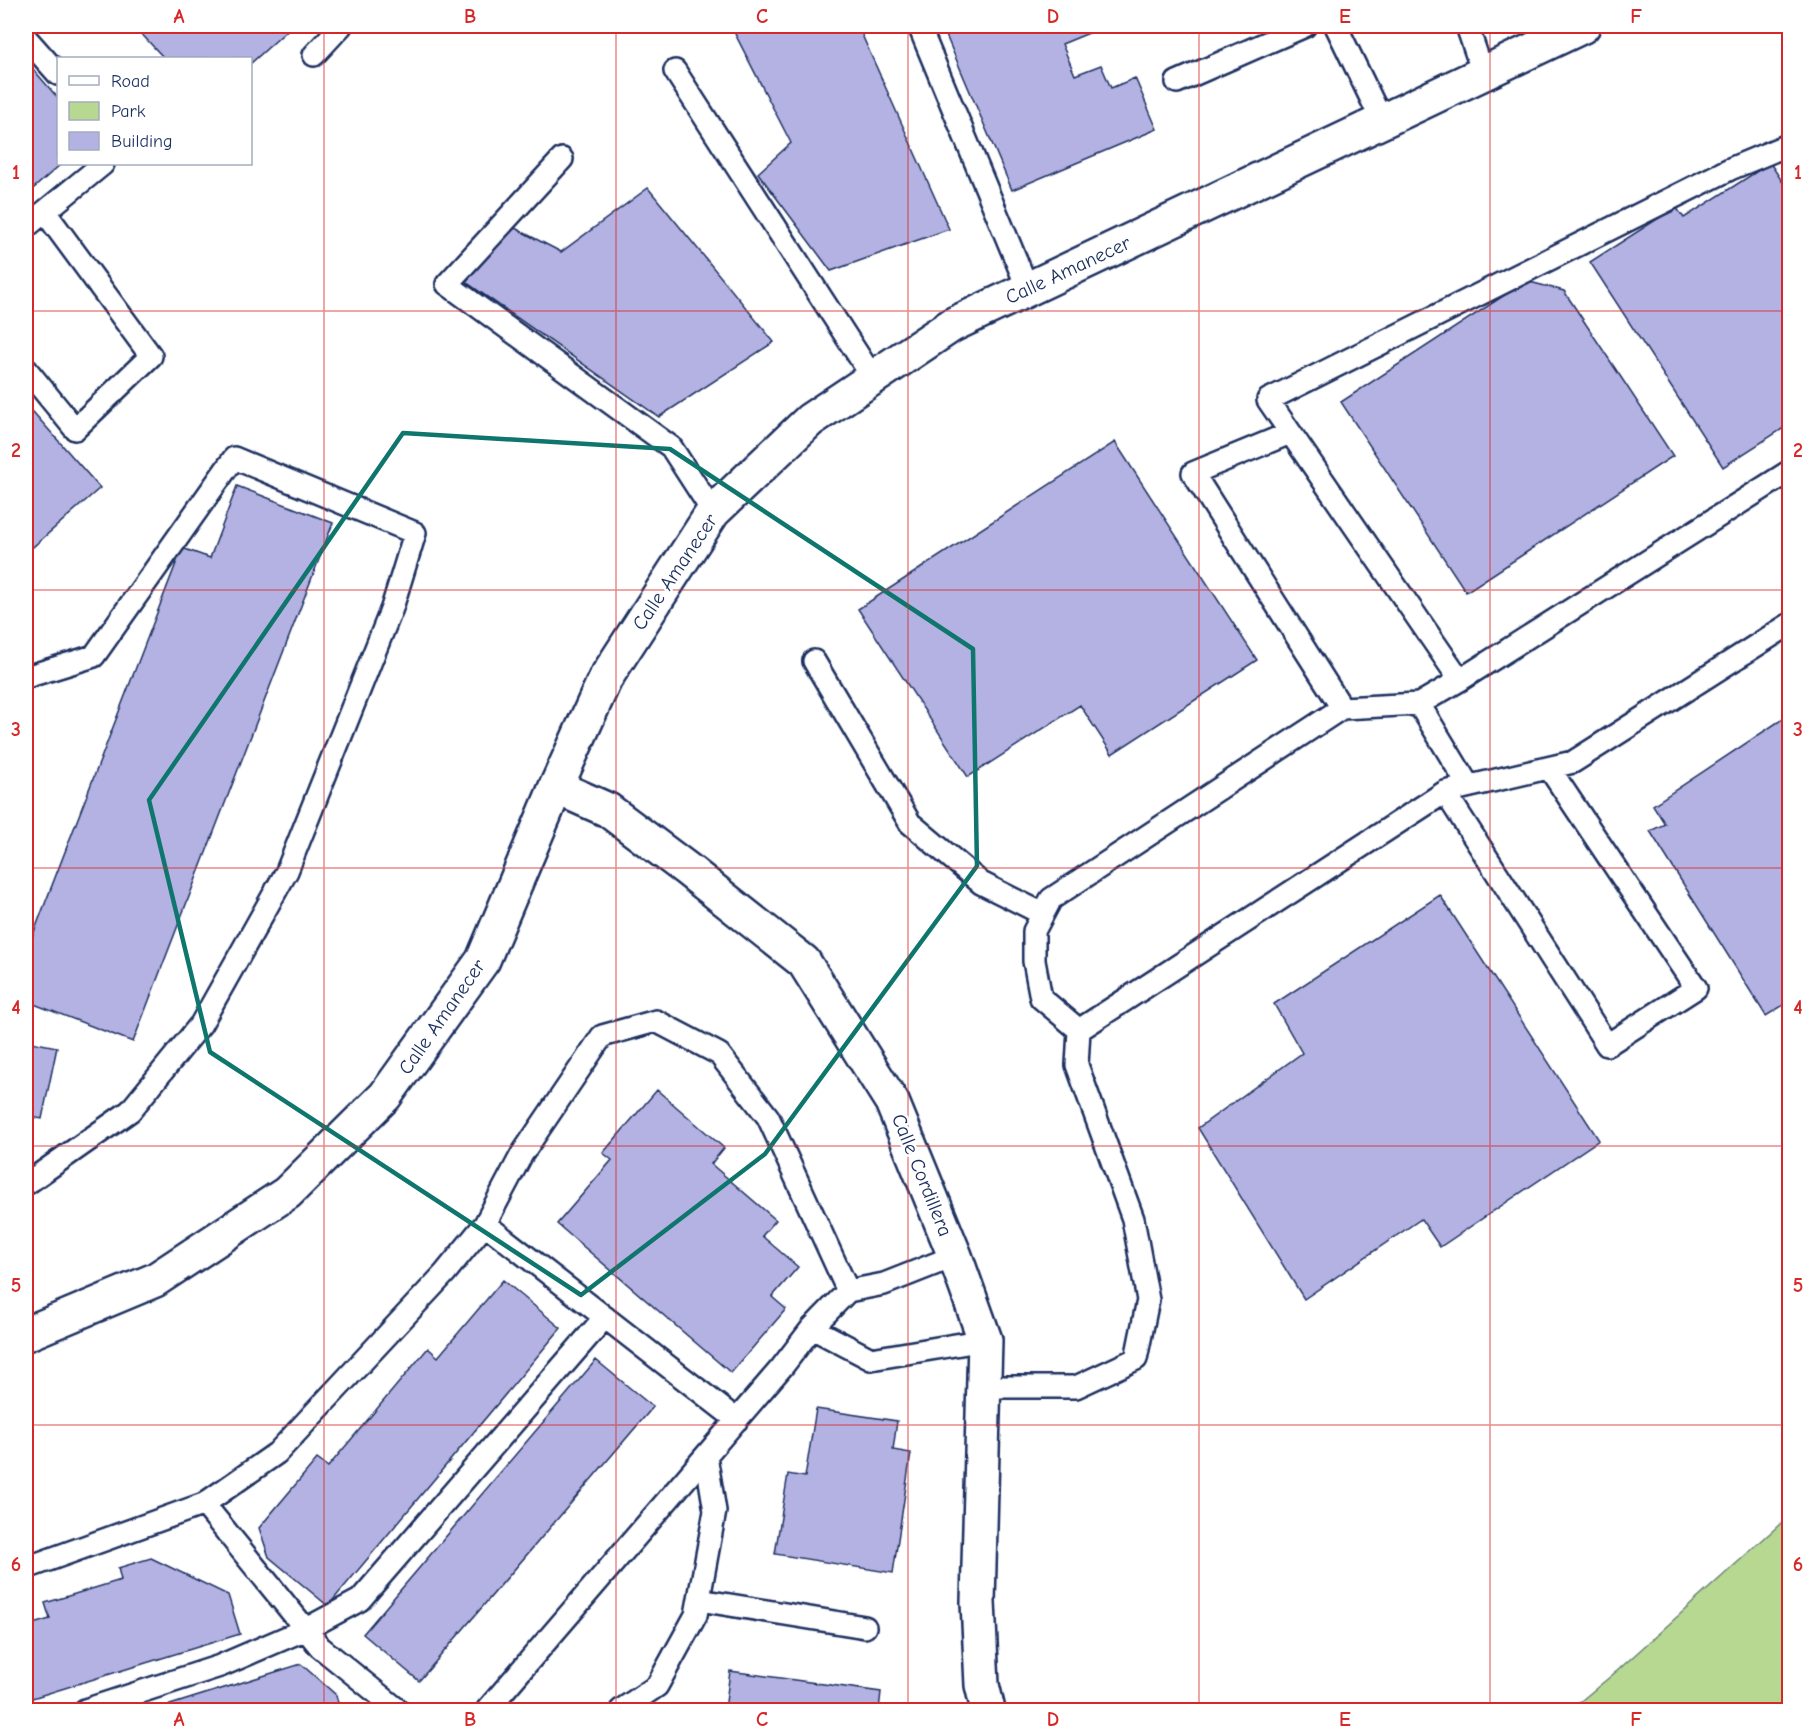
<svg xmlns="http://www.w3.org/2000/svg" width="1815" height="1736" font-family="'Comic Neue',sans-serif">
  <style>
    .green { fill: #b7d891; stroke: #698478; stroke-width: 1.5 }
    .building { fill: #b4b2e3; stroke: #1b2f5e; stroke-width: 1.5 }
    .lines { fill: none; stroke-linecap: round; stroke-linejoin: round }
    .service-casing { stroke: #1b2f5e; stroke-width: 26 }
    .minor-casing { stroke: #1b2f5e; stroke-width: 38 }
    .tertiary-casing { stroke: #1b2f5e; stroke-width: 38 }
    .service { stroke: #fff; stroke-width: 21 }
    .minor { stroke: #fff; stroke-width: 33 }
    .tertiary { stroke: #fff; stroke-width: 33 }
    .marked { fill: none; stroke: #0f766e; stroke-width: 4.5; stroke-linejoin: round }
    .grid { fill: none; stroke: #d62828; stroke-width: 1.5; stroke-opacity: 0.55 }
    .labels { text-anchor: middle; dominant-baseline: central; stroke-width: 5; stroke-linejoin: round; paint-order: stroke }
    .street-label { font-size: 20px; fill: #1b2f5e; stroke: #fff }
    .neatline { fill: none; stroke: #d62828; stroke-width: 2 }
    .grid-label { font-size: 20px; text-anchor: middle; font-weight: bold; fill: #d62828 }
  </style>
  <rect width="100%" height="100%" fill="#fff"/>
  <filter id="ink" filterUnits="userSpaceOnUse"><feTurbulence type="fractalNoise" baseFrequency=".0167" numOctaves="2"/><feDisplacementMap in="SourceGraphic" scale="12" xChannelSelector="R" yChannelSelector="G"/><feConvolveMatrix kernelMatrix="1 2 1 2 8 2 1 2 1" color-interpolation-filters="sRGB"/></filter>
  <g filter="url(#ink)">
    <path class="green" d="M1789 1516V1710H1570L1617 1671Z"/>
    <path class="building" d="M134 26H292L250 64V58H164Z
      M731 26H858L949 229 831 271 758 173 791 143Z
      M942 26H1106L1062 44 1075 75 1101 65 1111 88 1135 78 1157 129 1012 190Z
      M26 61 58 98V164H61L26 195Z
      M1770 163 1790 193V424L1723 467 1590 262 1676 207 1684 218Z
      M648 188 774 342 659 417 466 282 511 226 561 252Z
      M1526 281 1564 291 1673 456 1466 592 1341 402Z
      M26 404 100 488 26 553Z
      M1115 442 1257 660 1112 754 1080 705 968 777 858 609Z
      M237 486 333 523 133 1042 26 1001V953L182 548 210 558Z
      M1790 714V1001L1766 1016 1650 831 1665 824 1653 805Z
      M1440 895 1599 1140 1440 1247 1421 1219 1304 1299 1198 1128 1302 1053 1274 1004Z
      M26 1041 57 1047 42 1119 26 1116Z
      M657 1090 724 1148 711 1164 776 1220 762 1236 798 1267 772 1297 786 1309 731 1373 557 1224 612 1160 603 1153Z
      M503 1280 561 1328 328 1606 269 1557 259 1528 317 1459 328 1467 428 1348 438 1357Z
      M596 1360 653 1407 419 1681 363 1634Z
      M816 1409 897 1421 893 1450 911 1453 893 1573 775 1554 788 1474 805 1477Z
      M151 1558 228 1595 240 1634 26 1700V1626L50 1619 45 1603 121 1580 118 1568Z
      M301 1664 336 1695 340 1710H154Z
      M730 1671 881 1692 879 1710H725Z"/>
    <g class="lines">
      <defs>
        <path id="service" d="M919 26 1028 289
          M1336 26 1382 121
          M1467 26 1483 73
          M26 38 58 74
          M314 55 341 26
          M675 71 873 378
          M1177 82 1305 26
          M562 159 447 284 671 447 713 512
          M26 227 103 164
          M26 369 75 429 151 356 45 212
          M1290 433 1193 473 1342 708 1419 704 1460 680 1790 471
          M814 661 910 823 981 883 1043 914
          M26 677 94 656 234 458 415 533 392 608 287 871 201 1024 130 1111 26 1184
          M1460 680 1268 400 1730 169 1790 144
          M1419 704 1468 785
          M1445 792 1607 1045 1696 988 1549 768
          M1079 1030 1041 998 1034 961V931L1051 899 1342 708
          M485 1224 737 1420
          M812 1328 871 1359 985 1340
          M985 1387H1076L1136 1359 1148 1300 1133 1219 1077 1065 1079 1030 1445 792 1573 762 1790 624
          M204 1504 320 1647 398 1710
          M26 1568 204 1504 277 1453 445 1273 485 1224 522 1154 602 1036 656 1021 719 1054 768 1117 848 1291
          M699 1600 865 1627
          M85 1710 220 1666 306 1629 360 1600 605 1317
          M487 1710 782 1367 812 1328 848 1291 884 1284 955 1256
          M621 1710 657 1686 696 1615 715 1511 706 1456"/>
        <path id="minor" d="M556 787 608 810 688 870 804 962 892 1102 955 1256 985 1340 978 1602 982 1685 988 1710"/>
        <path id="tertiary" d="M26 1334 155 1280 287 1193 385 1096 483 960 556 787 605 679 713 512 810 420 952 325 1583 26"/>
      </defs>
      <use href="#service" class="service-casing"/>
      <use href="#minor" class="minor-casing"/>
      <use href="#tertiary" class="tertiary-casing"/>
      <use href="#service" class="service"/>
      <use href="#minor" class="minor"/>
      <use href="#tertiary" class="tertiary"/>
    </g>
  </g>
  <path class="marked" d="M403 433 670 449 973 649 977 866 765 1154 581 1295 210 1052 149 800Z"/>
  <path class="grid" d="M324 26V1710M616 26V1710M908 26V1710M1199 26V1710M1490 26V1710M26 311H1790M26 590H1790M26 868H1790M26 1146H1790M26 1425H1790"/>
  <g class="labels">
    <g class="street-label">
      <text transform="translate(1068 270) rotate(-25)">Calle Amanecer</text>
      <text transform="translate(675 572) rotate(-56)">Calle Amanecer</text>
      <text transform="translate(442 1017) rotate(-55)">Calle Amanecer</text>
      <text transform="translate(922 1175) rotate(68)">Calle Cordillera</text>
    </g>
  </g>
  <rect width="1815" height="1736" fill="none" stroke="#fff" stroke-width="66"/>
  <rect x="57" y="57" width="195" height="108" fill="#ffffff" stroke="#a4acbf" stroke-width="1.5"/>
  <rect x="69" y="76" width="30" height="9" fill="#ffffff" stroke="#a4acbf" stroke-width="1.5"/>
  <text x="111" y="87" font-size="18" fill="#1b2f5e">Road</text>
  <rect x="69" y="102" width="30" height="18" fill="#b7d891" stroke="#a4acbf" stroke-width="1.5"/>
  <text x="111" y="117" font-size="18" fill="#1b2f5e">Park</text>
  <rect x="69" y="132" width="30" height="18" fill="#b4b2e3" stroke="#a4acbf" stroke-width="1.5"/>
  <text x="111" y="147" font-size="18" fill="#1b2f5e">Building</text>
  <rect x="33" y="33" width="1749" height="1670" class="neatline"/>
  <g class="grid-label">
    <text x="179" y="23">A</text>
    <text x="470" y="23">B</text>
    <text x="762" y="23">C</text>
    <text x="1053" y="23">D</text>
    <text x="1345" y="23">E</text>
    <text x="1636" y="23">F</text>
    <text x="16" y="179">1</text>
    <text x="1798" y="179">1</text>
    <text x="16" y="457">2</text>
    <text x="1798" y="457">2</text>
    <text x="16" y="736">3</text>
    <text x="1798" y="736">3</text>
    <text x="16" y="1014">4</text>
    <text x="1798" y="1014">4</text>
    <text x="16" y="1292">5</text>
    <text x="1798" y="1292">5</text>
    <text x="16" y="1571">6</text>
    <text x="1798" y="1571">6</text>
    <text x="179" y="1726">A</text>
    <text x="470" y="1726">B</text>
    <text x="762" y="1726">C</text>
    <text x="1053" y="1726">D</text>
    <text x="1345" y="1726">E</text>
    <text x="1636" y="1726">F</text>
  </g>
</svg>
